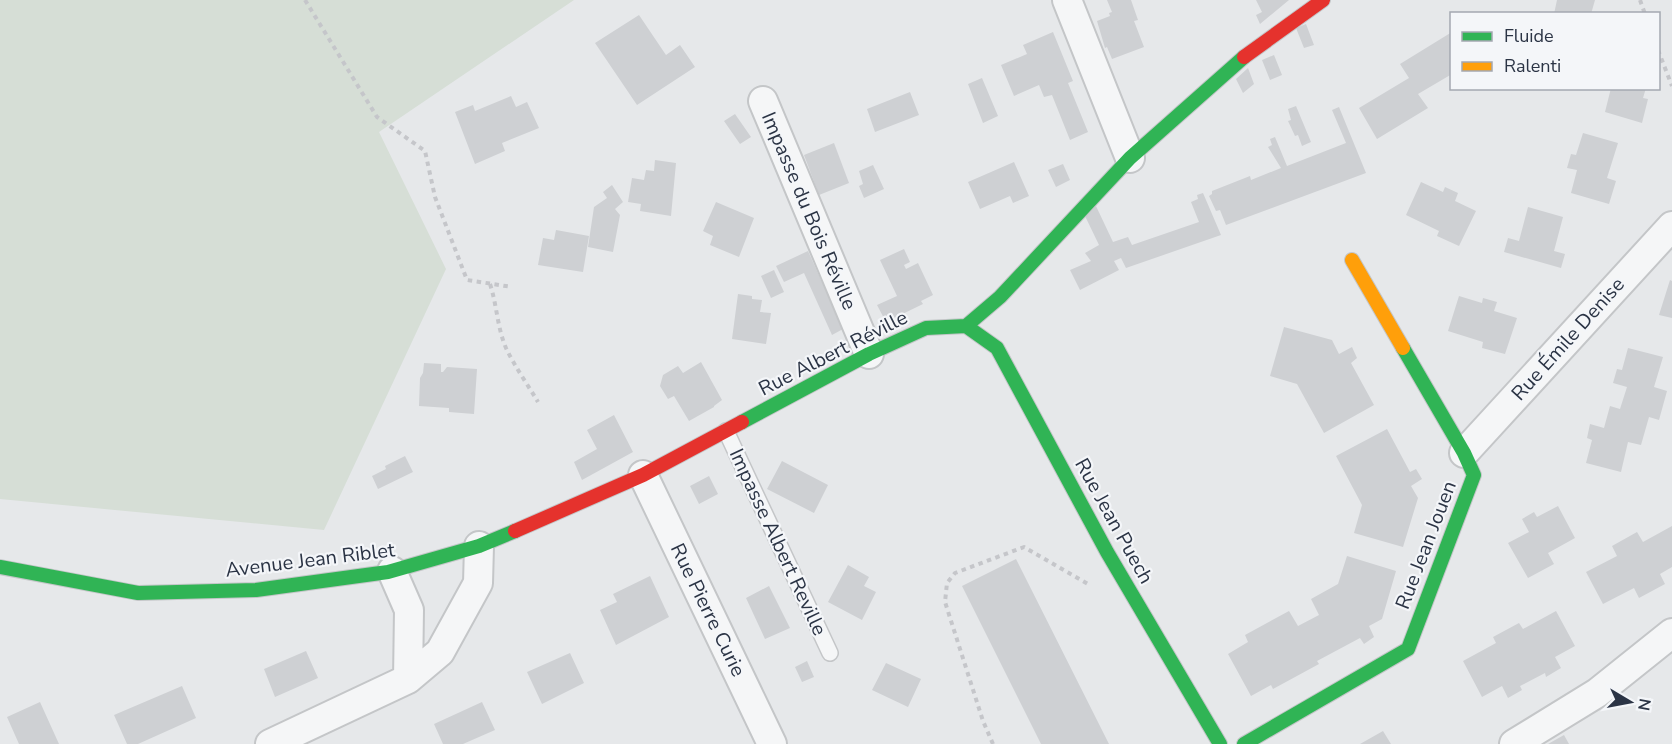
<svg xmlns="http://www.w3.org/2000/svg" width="1672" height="744" font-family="'Nunito Sans',sans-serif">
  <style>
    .green { fill: #d6ded6 }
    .building { fill: #ced0d3 }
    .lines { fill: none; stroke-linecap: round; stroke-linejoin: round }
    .lane-casing { stroke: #c4c6c8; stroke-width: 18 }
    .street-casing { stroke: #c4c6c8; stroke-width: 32 }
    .fast-casing { stroke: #c4c6c8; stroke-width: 16 }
    .slow-casing { stroke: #c4c6c8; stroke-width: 16 }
    .jam-casing { stroke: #c4c6c8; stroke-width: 16 }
    .path { stroke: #c5c6ca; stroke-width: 4; stroke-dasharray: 4.5 4.5; stroke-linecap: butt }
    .lane { stroke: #f5f6f7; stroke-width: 15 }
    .street { stroke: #f5f6f7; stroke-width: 28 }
    .fast { stroke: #30b455; stroke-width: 14 }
    .slow { stroke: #ff9f0a; stroke-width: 14 }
    .jam { stroke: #e5322d; stroke-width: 14 }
    .labels { text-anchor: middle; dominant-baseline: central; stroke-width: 4.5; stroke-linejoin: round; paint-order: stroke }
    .street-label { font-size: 20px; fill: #2b3445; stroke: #f4f6f9 }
  </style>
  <rect width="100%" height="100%" fill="#e6e8ea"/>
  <path class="green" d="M0 0H574L379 132 446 269 324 530 0 499Z"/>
  <path class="building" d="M1107 0H1131L1138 20 1134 21 1144 47 1112 59 1107 47 1105 48 1097 21 1110 16 1109 13 1112 12Z
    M1256 0H1289L1260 24 1256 15 1262 12Z
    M1557 0H1595L1591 14H1554Z
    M639 15 666 55 680 45 695 67 637 105 595 43Z
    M1306 24 1314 45 1304 48 1296 28Z
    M1053 32 1073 81 1068 83 1088 132 1070 140 1052 95 1044 97 1039 85 1014 96 1001 65 1027 54 1023 45Z
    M1452 32V74L1418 94 1428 108 1377 139 1359 108 1409 78 1400 64Z
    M1274 55 1282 75 1270 80 1262 60Z
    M1248 68 1254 84 1243 93 1236 79Z
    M982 78 998 116 983 123 968 84Z
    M1611 88H1646L1643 98 1648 99 1642 123 1605 112Z
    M910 92 919 115 875 132 867 109Z
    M511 96 516 107 527 102 539 128 502 143 505 151 475 164 455 112 473 105 475 111Z
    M1296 106 1311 142 1302 146 1298 135 1295 136 1288 121 1291 120 1288 109Z
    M1339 107 1366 173 1226 225 1220 210 1216 211 1209 196 1212 194V191L1250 176 1251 180 1281 168 1268 147 1272 145 1270 139 1275 137 1287 166 1346 143 1332 110Z
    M735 114 751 137 740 144 724 121Z
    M1583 133 1618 143 1607 178 1616 181 1609 204 1571 193 1577 170 1567 168 1571 154 1576 155Z
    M834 143 849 183 819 195 804 155Z
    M655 160 676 163 671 216 640 211 641 204 628 202 632 178 644 180 646 170 654 171Z
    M1014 162 1029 196 1013 203 1010 196 980 209 968 182Z
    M1063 164 1070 180 1056 187 1048 170Z
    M873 165 884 189 864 198 859 186 863 184 859 171Z
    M1421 182 1443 192 1445 187 1458 193 1455 201 1476 211 1459 246 1437 236 1439 231 1406 215Z
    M612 185 623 202 615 209 620 215 613 252 588 247 594 207 607 198 603 192Z
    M1203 193 1221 235 1126 268 1121 258 1114 261 1119 270 1080 290 1070 270 1091 261 1085 253 1099 245 1085 216 1096 206 1113 242 1128 237 1132 245 1199 222 1191 202 1198 199 1197 195Z
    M716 202 754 218 739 257 710 245 713 236 703 231Z
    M1528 207 1563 217 1554 251 1565 254 1561 268 1504 252 1508 238 1519 241Z
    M556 230 589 236 583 272 538 265 543 238 554 240Z
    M904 249 910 262 904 265 906 269 918 263 933 295 921 301 923 304 886 322 877 305 897 296 880 260Z
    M808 251 843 329 832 335 804 273 784 282 776 266Z
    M774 270 784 292 771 298 761 276Z
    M1670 280 1672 281V318L1659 315Z
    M738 294 752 296V299L762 300 760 312 771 313 766 344 732 339Z
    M1459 296 1482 303 1483 298 1497 302 1494 311 1517 318 1505 354 1482 348 1483 342 1448 331Z
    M1284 327 1332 340 1339 354 1352 347 1357 358 1351 363 1374 405 1324 433 1297 384 1270 376Z
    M1628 348 1663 357 1654 387 1667 391 1659 420 1649 417 1641 445 1628 442 1621 472 1586 463 1592 440 1587 438 1590 424 1604 428 1610 406 1620 409 1627 387 1613 383 1617 369 1622 370Z
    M701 362 722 400 714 406V407L689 421 674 396 668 399 660 386 663 375 678 366 683 373Z
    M424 363 441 364V372H443L447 367 477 369 474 414 449 412V408L419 406 420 378 423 373Z
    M614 415 633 452 582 480 574 462 597 449 587 430Z
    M1387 429 1410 472 1416 469 1422 479 1411 486 1418 498 1403 547 1354 533 1362 505 1336 456Z
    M405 456 413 472 378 489 372 476 386 469 385 466Z
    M782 461 828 485 814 513 767 489Z
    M709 476 718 494 699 504 690 486Z
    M1558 506 1575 538 1548 553 1554 564 1528 578 1508 543 1529 532 1522 519 1534 512 1537 517Z
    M1672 526V567L1660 574 1665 584 1639 598 1634 588 1603 604 1586 572 1617 556 1612 546 1637 532 1643 542Z
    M1347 556 1396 571 1382 619 1369 626 1374 637 1364 644 1360 638 1317 661 1319 664 1273 689 1271 685 1251 696 1228 654 1248 642 1245 635 1289 611 1298 626 1319 615 1311 599 1338 584Z
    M1016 559 1109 744H1041L962 586Z
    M848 565 869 577 864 586 876 592 862 620 828 602Z
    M650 576 669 617 616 645 600 610 617 602 613 594Z
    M769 586 790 628 765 639 746 598Z
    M1556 611 1575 646 1555 657 1561 668 1546 677 1545 673 1520 686 1522 690 1508 698 1502 686 1482 697 1463 661 1496 643 1493 637 1519 623 1523 629Z
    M306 651 318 678 275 697 264 669Z
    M570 653 584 683 542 704 527 672Z
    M807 661 814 677 802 682 795 667Z
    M886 663 921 679 908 707 872 690Z
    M182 686 196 718 138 744H127L114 715Z
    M40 702 59 744H19L7 717Z
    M482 702 495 730 463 744H443L434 724Z
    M1383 731 1391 744H1360Z
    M1564 735 1569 744H1548Z"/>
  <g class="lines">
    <defs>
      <path id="lane" d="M726 431 830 653"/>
      <path id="street" d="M1067 0 1130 158
        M763 101 869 354
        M1464 453 1672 226
        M643 475 772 744
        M392 571 409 610 408 679
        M270 744 408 679 440 652 478 583 479 546
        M1514 744 1597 693 1672 633"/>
      <path id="fast" d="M966 326 997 348 1107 552 1220 744
        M742 422 869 354 926 328 966 326 1000 297 1130 158 1244 57
        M0 567 138 593 256 590 388 572 479 546 515 531
        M1244 744 1408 649 1474 475 1464 453 1403 348"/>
      <path id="slow" d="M1352 260 1403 348"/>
      <path id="jam" d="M1244 57 1323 0
        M515 531 643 475 742 422"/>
    </defs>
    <use href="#lane" class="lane-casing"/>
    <use href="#street" class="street-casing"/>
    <use href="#fast" class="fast-casing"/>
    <use href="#slow" class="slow-casing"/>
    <use href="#jam" class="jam-casing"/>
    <path class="path" d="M305 0 377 117 425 151 435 197 467 280 512 287
      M1640 0 1645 14
      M1658 50 1672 86
      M490 284C497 305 497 327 506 348 515 367 528 385 538 402
      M993 744 983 721 945 602 947 583 955 573 1024 547 1088 584 1091 583"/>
    <use href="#lane" class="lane"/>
    <use href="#street" class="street"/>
    <use href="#fast" class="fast"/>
    <use href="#slow" class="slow"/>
    <use href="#jam" class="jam"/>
  </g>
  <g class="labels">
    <g class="street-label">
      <text transform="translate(809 211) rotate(67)">Impasse du Bois Réville</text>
      <text transform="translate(1568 339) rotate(-48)">Rue Émile Denise</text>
      <text transform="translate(833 353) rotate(-27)">Rue Albert Réville</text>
      <text transform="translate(1114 521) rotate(61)">Rue Jean Puech</text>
      <text transform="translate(778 542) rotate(65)">Impasse Albert Reville</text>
      <text transform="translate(1426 545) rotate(-69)">Rue Jean Jouen</text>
      <text transform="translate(310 560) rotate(-7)">Avenue Jean Riblet</text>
      <text transform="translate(708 610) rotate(64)">Rue Pierre Curie</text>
    </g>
  </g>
  <rect x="1450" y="12" width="210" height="78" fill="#f4f6f9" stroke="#a4a8b1" stroke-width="1.5"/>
  <rect x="1462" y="32" width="30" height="9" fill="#30b455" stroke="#a4a8b1" stroke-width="1.5"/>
  <text x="1504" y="42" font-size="18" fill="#2b3445">Fluide</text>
  <rect x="1462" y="62" width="30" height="9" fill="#ff9f0a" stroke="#a4a8b1" stroke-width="1.5"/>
  <text x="1504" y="72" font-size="18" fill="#2b3445">Ralenti</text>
  <g transform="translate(1630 702) rotate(100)" stroke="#f4f6f9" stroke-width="4.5" paint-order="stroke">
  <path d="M0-4.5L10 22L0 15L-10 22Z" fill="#2b3445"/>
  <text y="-9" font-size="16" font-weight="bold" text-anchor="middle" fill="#2b3445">N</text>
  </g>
</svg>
